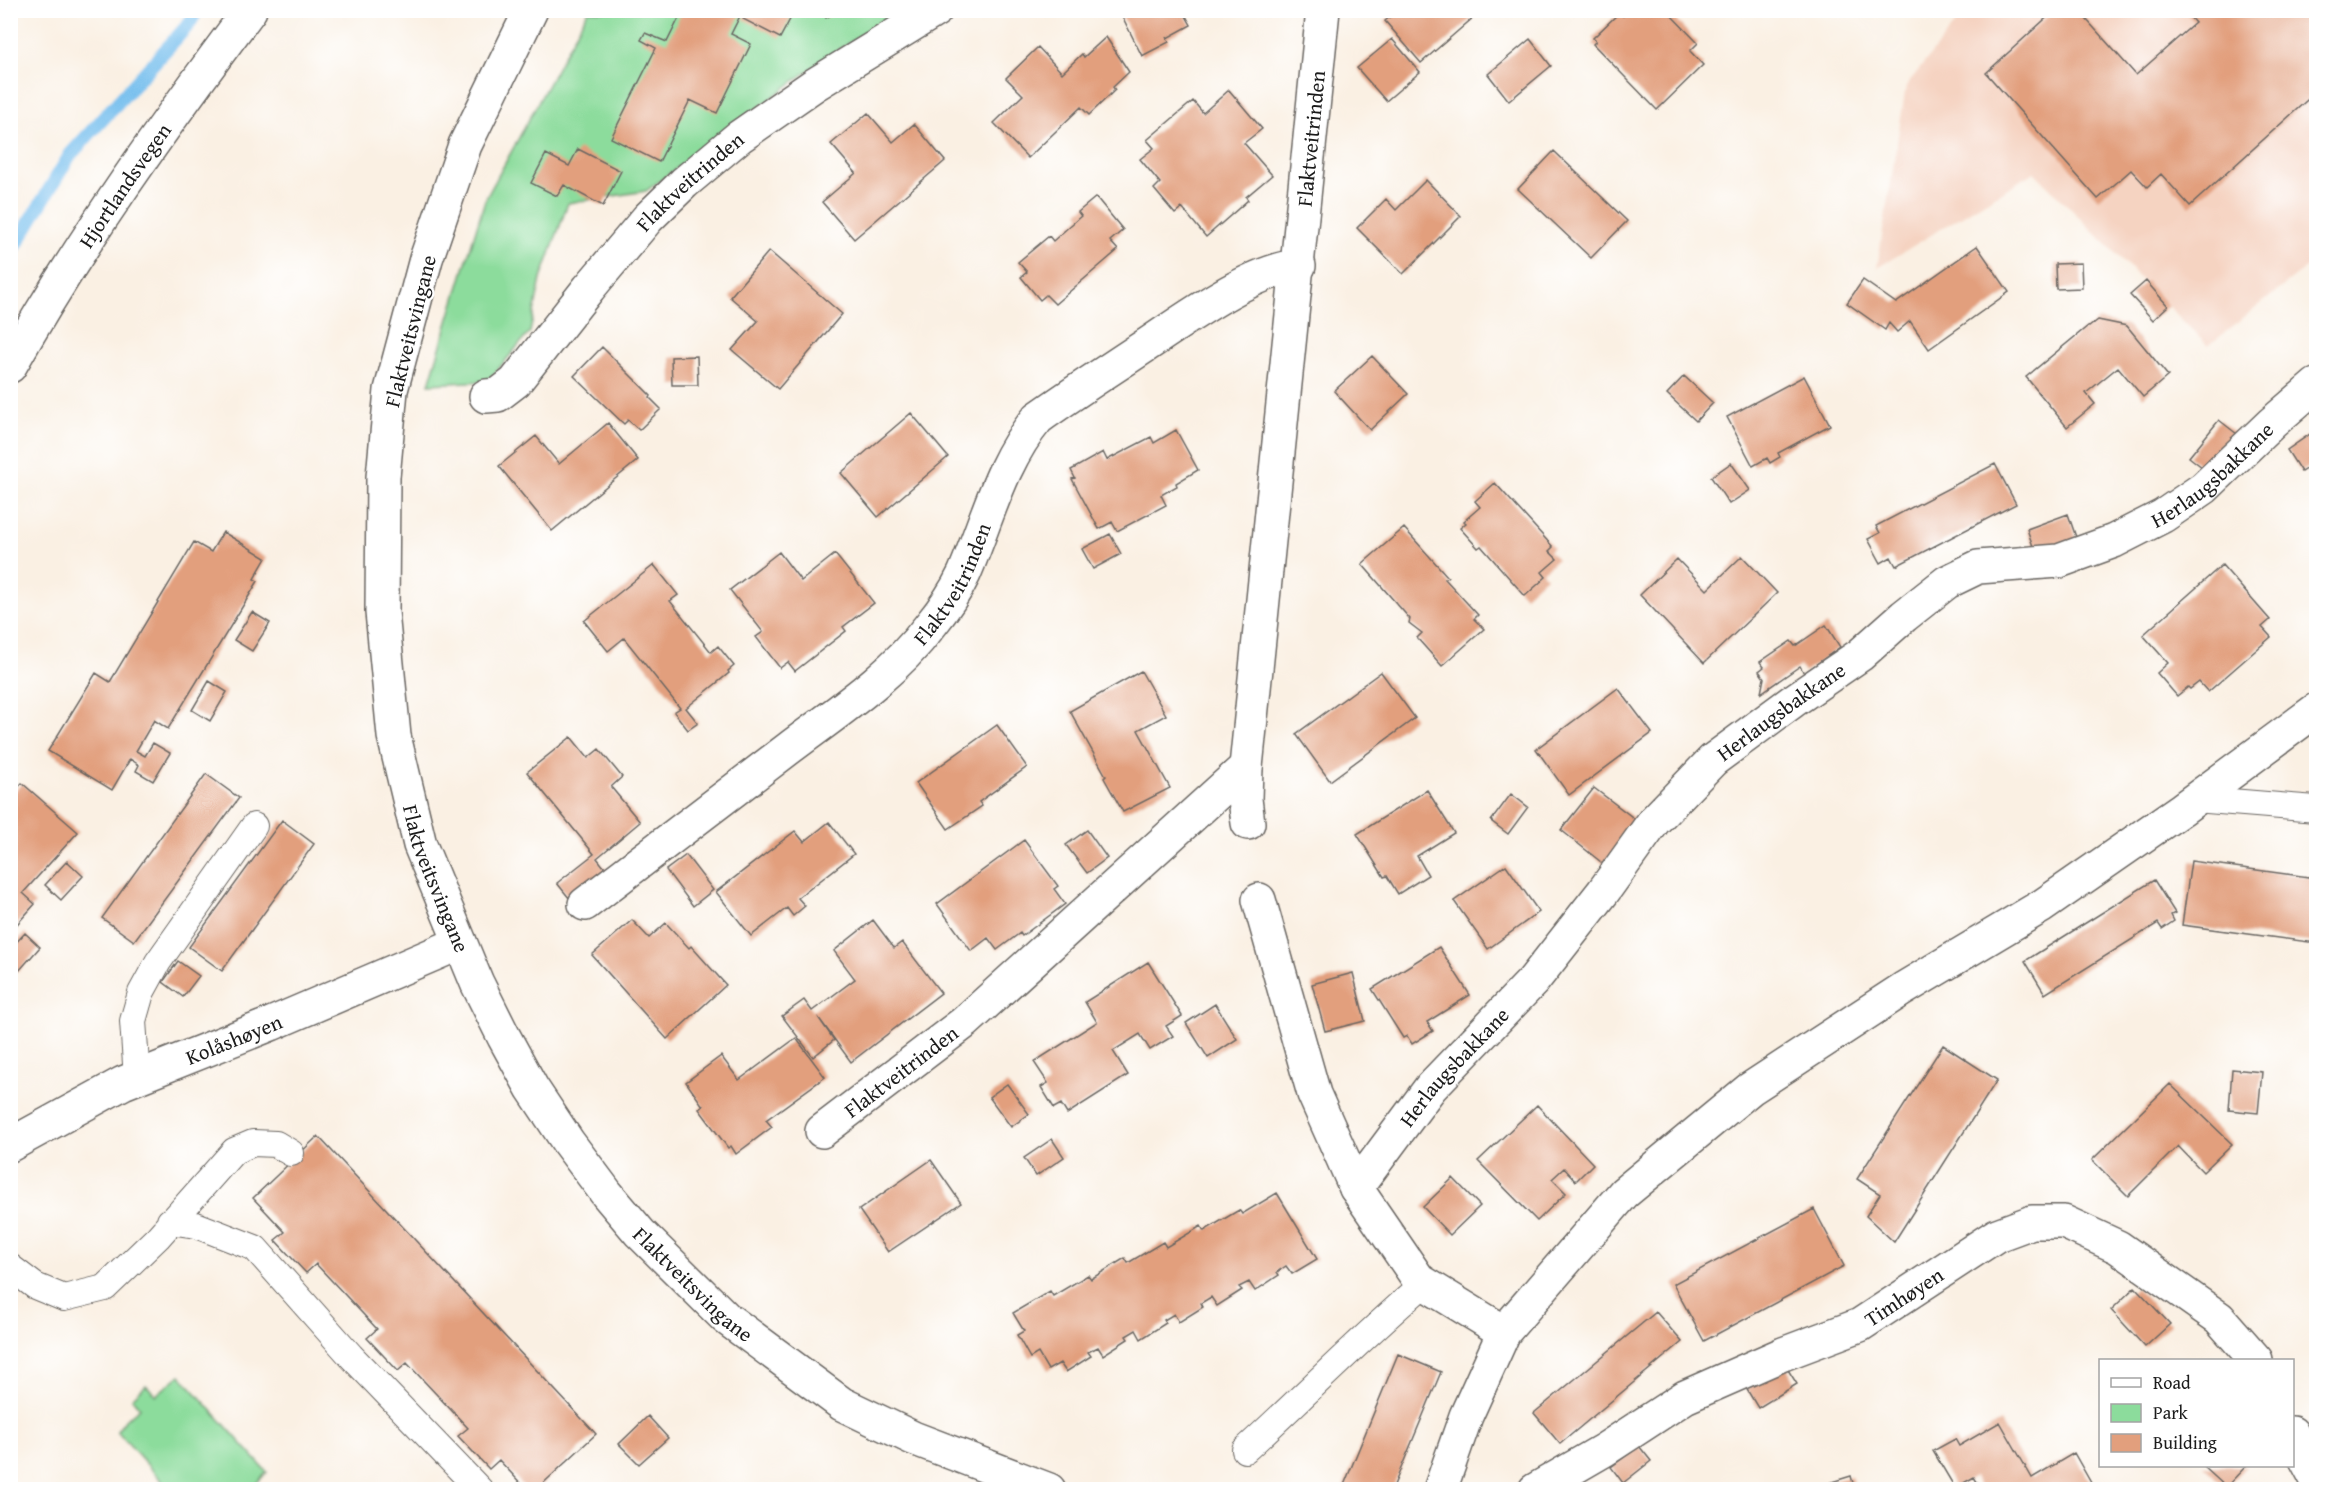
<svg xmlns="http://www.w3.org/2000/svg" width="2327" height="1500" font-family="'Gentium Book Plus',serif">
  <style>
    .built { fill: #f5d3c1 }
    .green { fill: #8cdc9c; stroke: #547c5c; stroke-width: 1.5 }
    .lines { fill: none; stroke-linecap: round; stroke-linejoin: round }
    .stream { stroke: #74beed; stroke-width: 14 }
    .building { fill: #e29f7d }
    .lane-casing { stroke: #6a6662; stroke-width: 28 }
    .street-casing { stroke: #6a6662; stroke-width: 36 }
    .secondary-casing { stroke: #6a6662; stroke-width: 36 }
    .lane { stroke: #fff; stroke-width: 26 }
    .street { stroke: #fff; stroke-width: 33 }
    .secondary { stroke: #fff; stroke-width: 33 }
    .labels { text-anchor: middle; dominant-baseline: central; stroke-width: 4.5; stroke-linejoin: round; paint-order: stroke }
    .street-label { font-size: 21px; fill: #1c1c1c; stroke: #fff }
  </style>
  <rect width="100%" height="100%" fill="#fff"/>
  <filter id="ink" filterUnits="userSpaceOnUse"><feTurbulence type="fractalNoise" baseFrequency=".0167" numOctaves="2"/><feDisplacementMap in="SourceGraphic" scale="12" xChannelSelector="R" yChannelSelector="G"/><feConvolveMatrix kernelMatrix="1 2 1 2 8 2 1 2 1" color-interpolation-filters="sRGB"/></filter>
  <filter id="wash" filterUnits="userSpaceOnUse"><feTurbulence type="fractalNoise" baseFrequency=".008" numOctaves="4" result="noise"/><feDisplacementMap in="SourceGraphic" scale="24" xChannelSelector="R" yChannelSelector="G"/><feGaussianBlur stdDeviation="1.35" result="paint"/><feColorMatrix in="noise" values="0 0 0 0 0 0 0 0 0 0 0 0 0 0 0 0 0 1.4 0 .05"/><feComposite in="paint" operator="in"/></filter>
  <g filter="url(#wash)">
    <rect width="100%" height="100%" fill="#faf0e3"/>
    <path class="built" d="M1965 11H2316V260L2208 346 2034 172 1877 268 1906 86Z"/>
    <path class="green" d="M588 11H897L820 62 646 191 568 203 541 279 530 332 488 381 429 384 485 200Z
      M180 1375 267 1472 251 1489H169L117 1431 126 1419 140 1408 132 1398 146 1385 156 1395Z"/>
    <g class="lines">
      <path class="stream" d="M10 255 70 155 189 24 197 10"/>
    </g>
    <g id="blocks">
      <path class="building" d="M683 10H743L731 34 751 44 717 113 690 100 659 162 611 138 656 48 641 40 645 33 667 42Z
        M747 10H795L780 38 743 19Z
        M821 10H839L826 18Z
        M1119 10H1197L1186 16 1191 25 1167 38 1169 42 1142 56Z
        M1398 10H1482L1421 63 1385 21Z
        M1629 10H1649L1652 13 1654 10H1666L1698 43 1690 51 1703 65 1657 110 1593 44 1596 41 1593 38 1620 12 1623 16Z
        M2055 10H2078L2136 75 2195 23 2184 10H2316V92L2190 206 2161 174 2147 187 2131 170 2098 199 1986 73Z
        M1106 37 1129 72 1113 87 1115 90 1089 115 1081 107 1028 158 994 123 1023 95 1006 78 1038 47 1062 73 1082 54 1084 57Z
        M1392 39 1420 72 1386 101 1357 68Z
        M1530 39 1551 66 1509 101 1488 74Z
        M1229 90 1262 129 1244 143 1272 175 1246 197 1248 200 1206 237 1182 208 1175 214 1154 189 1160 183 1140 159 1154 148 1147 140 1193 101 1203 113Z
        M868 113 893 142 914 124 945 161 854 239 822 202 856 173 831 144Z
        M578 149 621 171 603 206 564 185 557 196 531 183 546 154 569 166Z
        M1554 151 1627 221 1591 258 1518 189Z
        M1426 180 1461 216 1403 274 1357 228 1386 199 1396 210Z
        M1096 197 1123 230 1110 241 1118 250 1055 304 1046 295 1040 300 1021 277 1027 272 1018 262 1049 236 1053 241 1081 216 1078 212Z
        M1977 246 2009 292 1929 349 1910 321 1897 332 1889 323 1885 330 1847 303 1863 280 1896 303Z
        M769 251 842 314 778 389 732 350 758 321 730 297Z
        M2081 263 2082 288 2056 289 2055 264Z
        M2146 281 2168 306 2153 320 2130 295Z
        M2098 320 2127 326 2168 376 2143 397 2118 367 2086 393 2095 404 2067 427 2026 377 2088 326 2089 327Z
        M602 347 651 396 650 398 661 409 639 430 628 420 624 424 574 376Z
        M697 356 698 385H672L671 357Z
        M1372 356 1408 394 1370 430 1334 391Z
        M1684 376 1713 403 1696 421 1667 394Z
        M1804 376 1830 425 1778 453 1780 457 1770 463 1767 458 1753 466 1727 417Z
        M911 413 948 457 878 517 841 473Z
        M2219 420 2237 434 2207 471 2189 457Z
        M608 423 638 460 552 531 499 466 536 436 559 464Z
        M1176 430 1198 470 1176 483 1177 486 1161 495 1166 505 1117 531 1112 522 1099 529 1072 479 1075 478 1071 470 1103 452 1107 460 1151 437 1154 443Z
        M2316 430V462L2301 472 2287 450Z
        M1731 463 1750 490 1729 504 1711 477Z
        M1995 464 2016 504 1896 566 1891 557 1881 563 1868 539 1880 533 1876 526Z
        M1495 483 1553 547 1549 551 1557 559 1542 572 1546 577 1525 596 1481 546 1478 548 1460 528 1466 523 1464 521 1480 507 1475 501Z
        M2068 514 2077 540 2036 555 2027 529Z
        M1404 528 1448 577 1445 579 1478 615 1474 619 1484 629 1442 666 1417 638 1422 633 1409 623 1410 619 1362 564Z
        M223 532 266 558 254 579 258 581 168 729 154 720 136 751 145 756 153 743 170 753 153 781 136 771 139 765 130 759 112 790 48 751 96 673 110 682 194 542 211 552Z
        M1110 534 1121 554 1093 569 1082 549Z
        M779 552 801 581 835 554 874 603 843 627 846 631 795 671 788 662 780 668 756 637 763 632 730 590Z
        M1742 556 1777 593 1704 663 1640 595 1677 559 1707 590Z
        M654 565 678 595 670 601 711 652 718 646 734 666 728 671 729 673 686 708 698 723 688 730 674 712 680 708 624 638 608 651 584 621Z
        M2222 565 2270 620 2262 627 2271 637 2208 692 2199 682 2190 689 2188 687 2177 696 2157 673 2168 663 2143 635Z
        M252 612 270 623 252 651 234 640Z
        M1826 625 1840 647 1804 673 1800 666 1761 693 1764 678 1759 671 1764 667 1760 662 1791 641 1795 646Z
        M1141 671 1166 715 1138 730 1170 788 1123 812 1104 778 1106 776 1070 711Z
        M1381 672 1415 718 1330 781 1296 734Z
        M209 681 227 692 210 721 192 710Z
        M1618 688 1652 733 1569 795 1536 749Z
        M997 725 1027 767 979 802 982 806 948 829 916 783Z
        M571 737 588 758 599 749 622 777 611 787 640 822 597 858 611 876 574 904 557 883 594 854 527 772Z
        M206 774 239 798 134 941 102 918Z
        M22 783 78 832 23 893 35 904 10 932V796Z
        M1594 788 1640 823 1606 866 1561 830Z
        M1427 790 1454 833 1417 856 1428 875 1398 894 1387 876 1384 877 1357 834Z
        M1511 794 1528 807 1508 834 1491 821Z
        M282 820 314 844 222 971 189 947Z
        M829 822 854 854 798 898 805 906 793 916 787 908 751 936 716 892 795 831 804 842Z
        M1087 830 1107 858 1087 873 1066 845Z
        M1024 840 1058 886 1054 889 1065 904 1022 936 1020 933 997 950 988 938 971 951 937 904Z
        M686 855 713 890 693 906 666 870Z
        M67 861 83 876 61 900 45 885Z
        M2191 861 2316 878V943L2182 925Z
        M1506 865 1539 912 1488 949 1454 901Z
        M2154 880 2175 913 2171 915 2174 921 2162 929 2158 923 2045 994 2025 961Z
        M632 920 649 938 666 923 689 948 691 946 726 985 667 1039 592 955Z
        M873 920 894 948 902 942 941 993 851 1062 818 1017 834 1040 813 1057 782 1016 804 1000 812 1011 855 979 834 951Z
        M25 933 40 947 18 972 10 965V949Z
        M1439 947 1470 995 1427 1022 1433 1031 1412 1044 1407 1036 1403 1038 1372 989Z
        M178 961 199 976 183 997 163 982Z
        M1148 962 1182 1016 1166 1026 1173 1036 1150 1050 1140 1034 1113 1051 1128 1075 1067 1114 1061 1104 1054 1108 1041 1087 1048 1083 1034 1062 1097 1022 1085 1002Z
        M1353 973 1365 1021 1325 1031 1312 984Z
        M1215 1004 1237 1039 1208 1058 1186 1023Z
        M796 1038 825 1077 766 1120 772 1127 736 1154 731 1146 728 1148 699 1109 703 1106 686 1082 721 1056 739 1080Z
        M1943 1045 1997 1080 1894 1242 1866 1216 1880 1194 1857 1179Z
        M2232 1069 2262 1072 2258 1113 2229 1110Z
        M1007 1084 1029 1114 1011 1127 989 1097Z
        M2170 1084 2232 1144 2203 1172 2178 1146 2128 1196 2092 1160Z
        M1537 1105 1593 1164 1576 1181 1564 1168 1552 1179 1566 1193 1537 1221 1478 1161Z
        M318 1136 596 1434 536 1490H527L499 1460 489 1469 458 1436 468 1428 407 1363 398 1371 367 1338 377 1329 316 1264 306 1273 275 1240 285 1232 253 1198Z
        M1052 1139 1064 1157 1036 1176 1024 1158Z
        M931 1160 961 1203 888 1252 859 1210Z
        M1453 1178 1480 1206 1450 1235 1423 1207Z
        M1277 1193 1317 1259 1292 1274 1286 1266 1277 1272 1279 1275 1255 1291 1249 1282 1239 1287 1242 1290 1217 1306 1211 1297 1201 1303 1203 1307 1179 1322 1174 1314 1164 1320 1166 1323 1141 1339 1136 1330 1126 1336 1128 1339 1103 1355 1098 1347 1088 1352 1091 1356 1066 1372 1060 1363 1048 1370 1038 1353 1030 1358 1017 1335 1024 1331 1013 1313 1050 1291 1053 1296 1088 1275 1091 1279 1125 1258 1128 1263 1163 1242 1166 1247 1201 1226 1204 1231 1239 1210 1242 1214Z
        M1814 1209 1844 1266 1704 1341 1673 1284Z
        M2135 1287 2170 1324 2145 1347 2111 1310Z
        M1656 1312 1682 1342 1560 1444 1534 1413Z
        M1398 1354 1441 1372 1392 1490H1342Z
        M1785 1365 1797 1384 1758 1408 1746 1388Z
        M648 1416 668 1438 639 1464 619 1444Z
        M2000 1422 2032 1478 2074 1453 2095 1490H1982L1974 1477 1955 1488 1933 1451 1955 1439 1959 1446Z
        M1639 1446 1651 1461 1623 1483 1611 1467Z
        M2203 1466H2246L2226 1487Z
        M1851 1476 1855 1490H1809V1489Z"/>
    </g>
  </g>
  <g filter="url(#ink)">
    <use href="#blocks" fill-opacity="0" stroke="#6a6662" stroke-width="1.5"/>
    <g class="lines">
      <defs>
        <path id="lane" d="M2195 799 2316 809
          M137 1078 133 1021 141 993 158 962 254 826
          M170 1221 196 1225 255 1248 351 1356 480 1490
          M10 1267 35 1286 64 1298 105 1288 158 1237 234 1151 253 1143 276 1144 291 1153
          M1245 1450C1305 1395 1363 1336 1425 1283"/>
        <g id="street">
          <path id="s1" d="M486 396 498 395 515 382 589 288 648 218 684 183 739 137 814 85 936 10"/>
          <path id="s2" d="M1248 823 1245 799 1246 767C1270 515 1299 263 1323 10"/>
          <path d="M1259 900 1314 1094 1356 1188 1419 1280 1504 1332"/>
          <path id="s3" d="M585 904C653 852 720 801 788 749 837 712 892 676 929 627 942 611 955 593 964 574 987 521 1000 463 1038 418 1073 393 1109 370 1145 346 1184 320 1253 269 1299 266"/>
          <path id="s4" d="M822 1131 965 1022 1246 767"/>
          <path id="s5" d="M10 1145 123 1083 271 1024 460 943"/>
          <path id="s6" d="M1356 1188 1431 1087 1533 981 1603 892 1654 821 1713 760 1793 701 1860 655 1904 616 1947 582 1978 567 2059 561 2114 541 2163 516 2204 488 2272 423 2316 385"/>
          <path d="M2292 1433 2316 1478"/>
          <path d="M1440 1490 1466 1416 1504 1332 1624 1193 1750 1089 1903 989 2042 906 2182 809 2316 710"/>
          <path id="s7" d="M1535 1490 1604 1450 1685 1397 1783 1354 1860 1325 1997 1235 2032 1222H2064L2118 1247 2219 1318 2256 1360"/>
        </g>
        <g id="secondary">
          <path id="s8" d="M531 10 465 145 426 259 391 390 383 477 382 612 394 736 420 845 477 983 504 1037 532 1088 568 1142 607 1194 640 1233 726 1318 842 1404 913 1438 1049 1490"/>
          <path id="s9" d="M10 366C80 242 164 125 250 10"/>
        </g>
      </defs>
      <use href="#lane" class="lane-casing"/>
      <use href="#street" class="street-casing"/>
      <use href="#secondary" class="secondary-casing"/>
      <use href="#lane" class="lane"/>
      <use href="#street" class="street"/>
      <use href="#secondary" class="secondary"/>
    </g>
  </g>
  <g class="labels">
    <g class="street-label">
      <text stroke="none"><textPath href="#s2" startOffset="688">Flaktveitrinden</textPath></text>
      <text stroke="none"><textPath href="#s1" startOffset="300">Flaktveitrinden</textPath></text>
      <text stroke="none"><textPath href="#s9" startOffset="214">Hjortlandsvegen</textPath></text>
      <text transform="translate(410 331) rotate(-76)">Flaktveitsvingane</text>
      <text stroke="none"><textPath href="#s6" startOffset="1146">Herlaugsbakkane</textPath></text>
      <text stroke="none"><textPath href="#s3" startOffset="492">Flaktveitrinden</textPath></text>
      <text stroke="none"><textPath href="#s6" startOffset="642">Herlaugsbakkane</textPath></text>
      <text stroke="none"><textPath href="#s8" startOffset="902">Flaktveitsvingane</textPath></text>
      <text stroke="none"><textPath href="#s5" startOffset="248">Kolåshøyen</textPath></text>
      <text stroke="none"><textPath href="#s6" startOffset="156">Herlaugsbakkane</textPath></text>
      <text stroke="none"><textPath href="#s4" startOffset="99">Flaktveitrinden</textPath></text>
      <text stroke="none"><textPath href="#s8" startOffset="1388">Flaktveitsvingane</textPath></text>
      <text stroke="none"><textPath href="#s7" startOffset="418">Timhøyen</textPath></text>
    </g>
  </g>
  <rect width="2327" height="1500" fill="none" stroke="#fff" stroke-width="36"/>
  <rect x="2099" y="1359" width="195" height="108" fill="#ffffff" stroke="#a4a4a4" stroke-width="1.5"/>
  <rect x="2111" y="1378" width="30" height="9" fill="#ffffff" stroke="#a4a4a4" stroke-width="1.5"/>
  <text x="2153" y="1389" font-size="18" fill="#1c1c1c">Road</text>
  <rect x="2111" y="1404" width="30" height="18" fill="#8cdc9c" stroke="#a4a4a4" stroke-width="1.5"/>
  <text x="2153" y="1419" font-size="18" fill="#1c1c1c">Park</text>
  <rect x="2111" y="1434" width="30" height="18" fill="#e29f7d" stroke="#a4a4a4" stroke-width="1.5"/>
  <text x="2153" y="1449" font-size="18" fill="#1c1c1c">Building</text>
</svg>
